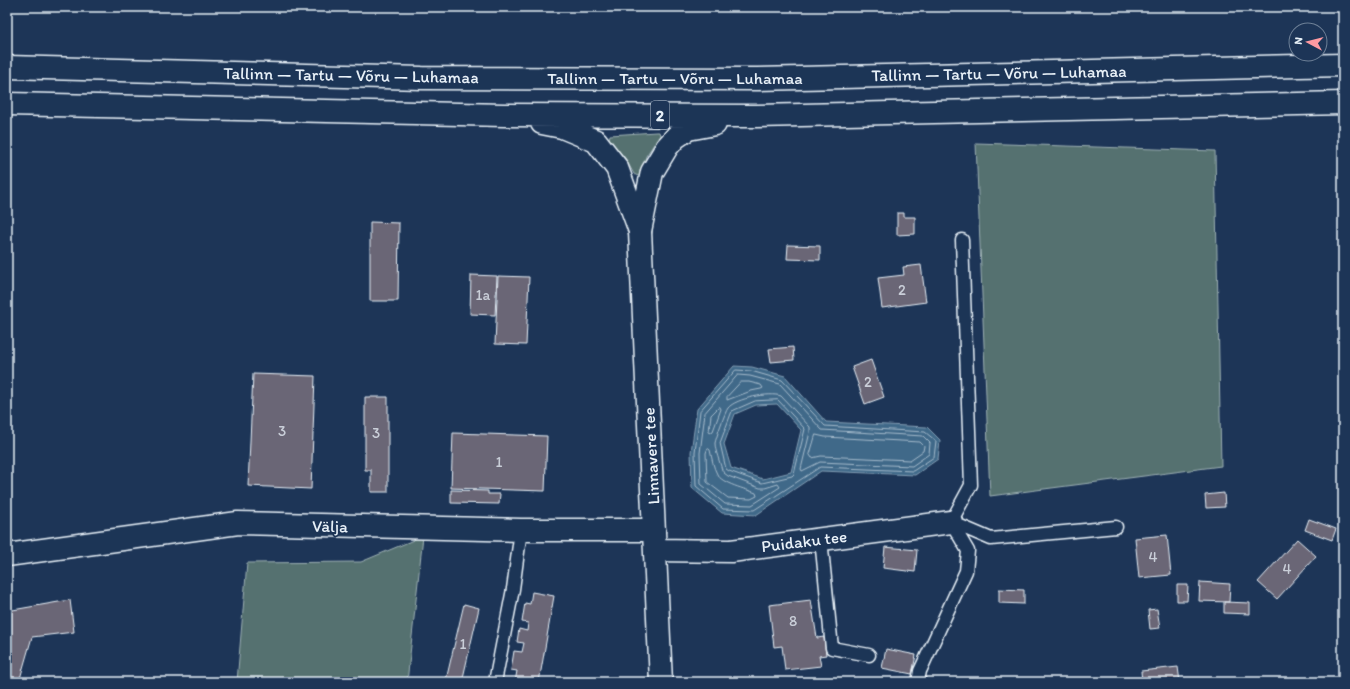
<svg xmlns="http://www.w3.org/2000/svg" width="1350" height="689" font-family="Itim,sans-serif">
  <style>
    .green { fill: #55716f; stroke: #9eb1b4 }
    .water { fill: #416989; stroke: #849fb5; fill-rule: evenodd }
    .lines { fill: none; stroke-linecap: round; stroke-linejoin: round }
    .shore { stroke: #a5bbcc; stroke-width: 1 }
    .building { fill: #6b6676; stroke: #e8f1f8 }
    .service-casing { stroke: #e8f1f8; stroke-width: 15 }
    .minor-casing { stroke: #e8f1f8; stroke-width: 25 }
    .tertiary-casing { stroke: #e8f1f8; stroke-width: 25 }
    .trunk-casing { stroke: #e8f1f8; stroke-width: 25 }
    .service { stroke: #1d3557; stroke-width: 12 }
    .minor { stroke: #1d3557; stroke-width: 22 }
    .tertiary { stroke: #1d3557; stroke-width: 22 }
    .trunk { stroke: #1d3557; stroke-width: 22 }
    .labels { text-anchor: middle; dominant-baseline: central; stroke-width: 3.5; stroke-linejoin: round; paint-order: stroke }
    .number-label { font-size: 15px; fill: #c9ced8 }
    .shield { fill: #1d3557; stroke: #abb9c8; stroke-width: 1 }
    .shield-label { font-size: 16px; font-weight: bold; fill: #e8f1f8 }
    .street-label { font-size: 17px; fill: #e8f1f8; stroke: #1d3557 }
  </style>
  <rect width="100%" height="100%" fill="#1d3557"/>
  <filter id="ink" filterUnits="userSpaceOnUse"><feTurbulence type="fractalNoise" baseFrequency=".025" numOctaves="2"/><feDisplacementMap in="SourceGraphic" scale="8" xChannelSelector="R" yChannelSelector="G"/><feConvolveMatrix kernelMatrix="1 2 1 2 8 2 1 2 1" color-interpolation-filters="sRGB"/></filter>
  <g filter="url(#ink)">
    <path class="green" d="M656 132H659L660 135 646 156 641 175 638 176 634 174 625 158 609 139 610 135Z
      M976 143 1215 151 1221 466 990 496Z
      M423 536 407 682H237L247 563 361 562Z"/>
    <path class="water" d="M734 366 752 367 785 376 826 422 927 427 940 440 938 459 915 475 821 471 756 515 722 513 692 488 691 452 697 409ZM777 404 801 430 791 472 763 479 731 468 724 444 735 414 756 405Z"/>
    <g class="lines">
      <path class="shore" d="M736 370 751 371 782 380 825 426 925 432 936 441 934 457 913 471 820 467 754 510 723 509 696 486 695 452 700 411Z
        M738 375 750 376 780 384 822 430 923 436 930 443 929 454 912 466 820 462 802 471 801 469 810 432V427L781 396C770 392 736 398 728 408 725 412 716 438 715 443 715 451 720 462 722 470L724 473 728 476 760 488H765L778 484 780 487 752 505 725 504 701 484 700 453 705 413Z
        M741 382H749L761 385 763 388 761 389 751 391 727 400V397Z
        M778 400 805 429 794 474 792 476 762 483 729 471 726 469 720 443 732 411 755 401Z
        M720 407 721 409 713 431 710 433 709 431 711 415 718 408Z
        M816 435 825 437 920 442 924 446 923 451 910 460 821 456 812 458 810 455Z
        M709 449 710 450C712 458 713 467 717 474 722 484 746 489 756 493L757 496 751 499 728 498 707 482 706 453 707 450Z"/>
    </g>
    <path class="building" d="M897 213H904V217H915V234L897 235Z
      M370 222 399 223 398 301H370Z
      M788 245 820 246V260L787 259Z
      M921 265 926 302 882 308 878 278 904 275 903 267Z
      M471 275 497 276 495 315 470 314Z
      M498 276 529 277 526 345 495 344Z
      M793 347 794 360 771 362 769 349Z
      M871 360 884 397 865 404 852 367Z
      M253 374 315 376 311 489 248 486Z
      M365 397H388V492H371V470H365Z
      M453 433 547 436 545 491 451 488Z
      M451 490 488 491V494H500L499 504 451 503Z
      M1224 493 1225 507 1206 508 1205 495Z
      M1309 519 1336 529 1332 540 1305 530Z
      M1167 535 1171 575 1139 578 1135 538Z
      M1297 539 1316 556 1277 599 1258 582Z
      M885 547 917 550 915 572 883 568Z
      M1200 582 1230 584 1229 602 1199 601Z
      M1177 585H1188L1187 601H1177Z
      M999 589 1024 590V604L999 603Z
      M532 592 554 596 539 682H509V681L515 682 517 671 511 670 514 651 522 652 524 643 517 642 519 629 527 631 528 623 522 622 525 603 530 604Z
      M70 600 74 632 32 637 19 682H7V611Z
      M811 600 817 638 824 637 826 655 819 656 821 666 785 670 782 646 774 647 769 605Z
      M1224 602 1250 603V614L1224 613Z
      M464 604 479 608 462 682H456L446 680Z
      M1157 609 1160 628 1150 629 1148 610Z
      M886 649 916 655 912 674 882 668Z
      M1178 667 1180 682H1142L1141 671Z
      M876 679V682H833Z"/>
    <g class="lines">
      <defs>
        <path id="service" d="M951 522 971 485 962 240
          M951 522 991 539 1116 527
          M821 539 832 648 869 655
          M495 682 513 589 521 530
          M918 682 920 671 966 571 968 551 951 522"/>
        <path id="minor" d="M656 550 731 551 951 522
          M7 555 238 523 521 530H654"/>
        <path id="tertiary" d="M640 231 661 682"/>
        <path id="trunk" d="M7 67 422 78 757 79 1343 65
          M7 104 504 115 756 116 1343 103
          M542 123 562 127 596 141 617 168 640 231
          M640 231 652 172 667 147 676 137 688 129 715 124"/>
      </defs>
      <use href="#service" class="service-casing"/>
      <use href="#minor" class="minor-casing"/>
      <use href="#tertiary" class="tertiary-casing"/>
      <use href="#trunk" class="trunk-casing"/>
      <use href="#service" class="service"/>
      <use href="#minor" class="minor"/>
      <use href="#tertiary" class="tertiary"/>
      <use href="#trunk" class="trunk"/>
    </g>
  </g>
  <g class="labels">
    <g class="number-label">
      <text x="902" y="290">2</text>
      <text x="483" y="295">1a</text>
      <text x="868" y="382">2</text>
      <text x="282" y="431">3</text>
      <text x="376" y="433">3</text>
      <text x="499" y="462">1</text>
      <text x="1153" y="557">4</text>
      <text x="1287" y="569">4</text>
      <text x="793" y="621">8</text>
      <text x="463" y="644">1</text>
    </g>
    <rect class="shield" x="651" y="101" width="18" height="28" rx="3"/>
    <g class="shield-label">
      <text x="660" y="115">2</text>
    </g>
    <g class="street-label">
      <text transform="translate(999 73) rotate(-1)">Tallinn — Tartu — Võru — Luhamaa</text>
      <text transform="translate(351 75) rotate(1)">Tallinn — Tartu — Võru — Luhamaa</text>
      <text x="675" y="78">Tallinn — Tartu — Võru — Luhamaa</text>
      <text transform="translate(651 456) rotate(-93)">Linnavere tee</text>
      <text transform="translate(330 526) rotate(1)">Välja</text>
      <text transform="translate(804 541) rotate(-7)">Puidaku tee</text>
    </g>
  </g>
  <rect width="1350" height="689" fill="none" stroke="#1d3557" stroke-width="24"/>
  <rect x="12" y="12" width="1326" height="665" fill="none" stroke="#e8f1f8" stroke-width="1.5" filter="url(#ink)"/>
  <g transform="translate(1308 42) rotate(277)"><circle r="19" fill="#1d3557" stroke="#6e8097"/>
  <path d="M0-3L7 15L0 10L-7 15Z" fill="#ff9aa2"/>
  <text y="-6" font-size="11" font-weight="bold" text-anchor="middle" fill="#e8f1f8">N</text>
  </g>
</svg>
